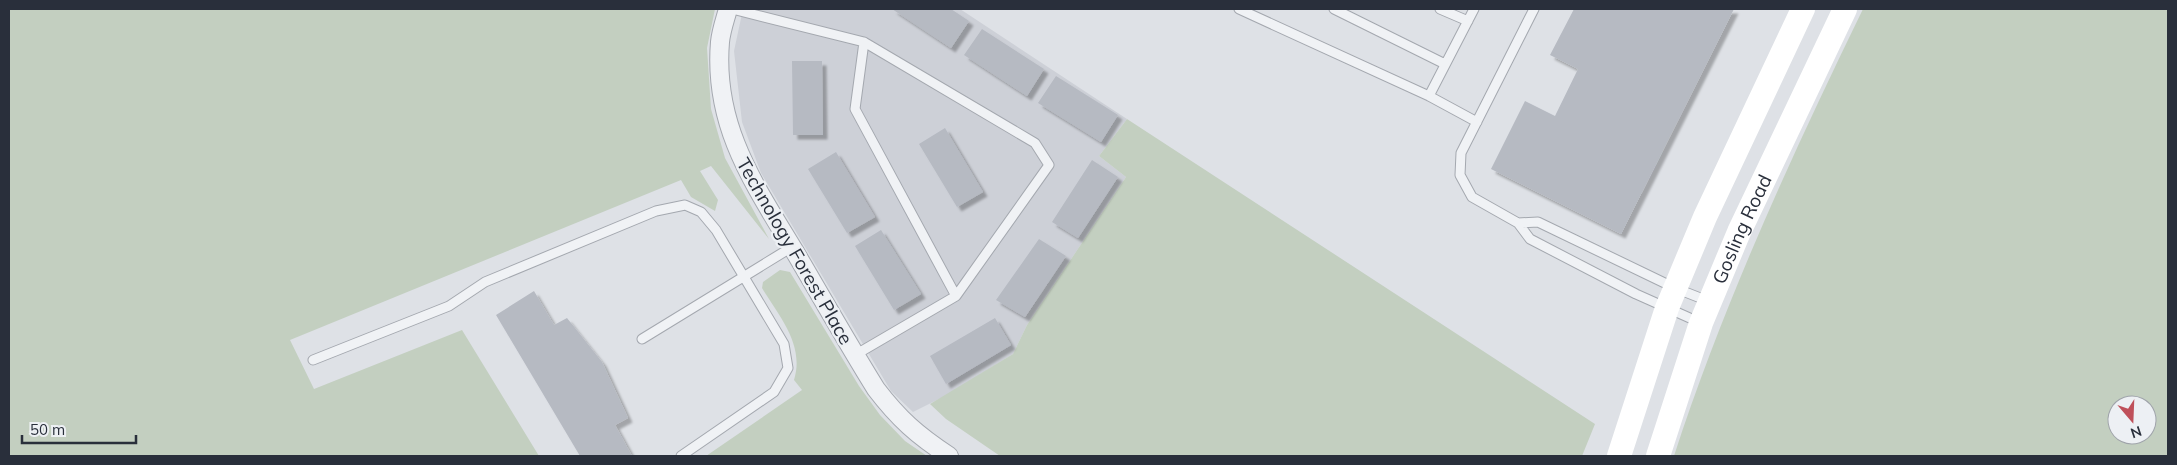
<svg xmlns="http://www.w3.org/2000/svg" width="2177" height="465" font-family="Mulish,sans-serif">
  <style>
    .built { fill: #cdd0d7 }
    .green { fill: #c3cfc0; fill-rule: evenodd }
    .building { fill: #b6bac2; filter: url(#shadow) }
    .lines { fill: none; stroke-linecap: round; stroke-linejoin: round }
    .lane-casing { stroke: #a4a8af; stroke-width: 11 }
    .street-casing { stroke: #a4a8af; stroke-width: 20 }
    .lane { stroke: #f0f2f5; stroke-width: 9 }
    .street { stroke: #f0f2f5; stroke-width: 18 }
    .secondary { stroke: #fff; stroke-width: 24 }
    .labels { text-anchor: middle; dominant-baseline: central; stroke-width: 4.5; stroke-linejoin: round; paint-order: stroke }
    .street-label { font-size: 19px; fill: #292f3b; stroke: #edf0f4 }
  </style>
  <defs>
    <filter id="shadow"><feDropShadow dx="4.5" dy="4.5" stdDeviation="1" flood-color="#0004"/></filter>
  </defs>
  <rect width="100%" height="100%" fill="#dee1e6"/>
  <path class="built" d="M743 9H960L1127 119 1099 156 1126 177 1027 325 1013 354 947 395 913 412 891 391 761 173 742 122 734 51Z"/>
  <path class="green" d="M9 9H715L707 48 711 109 725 158 769 239 711 166 700 171 718 200 715 211 691 197 681 180 290 340 314 389 462 330 539 456H9Z
    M1863 9H2168V456H1674C1724 302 1792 155 1863 9ZM2117 405H2147V435H2117Z
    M1127 119 1595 424 1582 456H1000L946 419 930 404 1013 354 1027 325 1126 177 1099 156Z
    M780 270 790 272 859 386 880 415 905 441 927 456H706L802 390 794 380C805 345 779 316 762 288L763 282Z"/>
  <path class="building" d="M892 9H951L969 21 951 48Z
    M1574 9H1734L1621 234 1491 169 1525 101 1555 116 1578 69 1550 55Z
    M982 29 1044 69 1027 96 964 55Z
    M792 61H822L823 135H793Z
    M1056 76 1118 115 1101 142 1038 103Z
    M945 128 983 192 957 207 919 144Z
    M836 152 875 217 847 233 808 169Z
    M1092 160 1118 177 1078 238 1052 222Z
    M881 230 921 294 894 310 855 246Z
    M1039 239 1066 256 1025 317 996 300Z
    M534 291 554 325 567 318 602 362 628 418 615 425 632 456H580L496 315Z
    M995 318 1011 345 946 384 930 356Z"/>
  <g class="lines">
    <defs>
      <path id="lane" d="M732 9 864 42 1035 143 1049 165 956 296 855 355
        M1239 9 1429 96 1477 122
        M1334 9 1445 64
        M1440 9 1468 21
        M1534 9 1461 153 1460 175 1472 197 1518 223 1530 239 1636 294 1701 323
        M864 42 855 109 956 296
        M1429 96 1474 9
        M1518 223 1538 222 1675 288 1708 301
        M642 339 792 247
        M313 360 449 306 485 282 656 211 685 205 701 212 716 230 784 344 788 368 774 392 681 456"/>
      <path id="street" d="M728 9C725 20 721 31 720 42 713 126 754 184 795 252 822 298 848 344 876 389 899 419 917 435 949 456"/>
    </defs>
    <use href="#lane" class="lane-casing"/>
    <use href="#street" class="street-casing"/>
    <use href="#lane" class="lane"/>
    <use href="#street" class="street"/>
    <g class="secondary">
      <path d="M1619 456 1667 308 1705 217 1803 9"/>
      <path id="s1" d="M1658 456 1701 323 1739 232 1845 9"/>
    </g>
  </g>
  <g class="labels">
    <g class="street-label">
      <text stroke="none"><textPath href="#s1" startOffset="242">Gosling Road</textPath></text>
      <text transform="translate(795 251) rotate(60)">Technology Forest Place</text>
    </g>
  </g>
  <rect width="2177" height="465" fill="none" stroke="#292f3b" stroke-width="20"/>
  <g transform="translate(2132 420) rotate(161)"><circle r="24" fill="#edf0f4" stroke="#9fa3aa"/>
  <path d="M0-4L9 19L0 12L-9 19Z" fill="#bf505a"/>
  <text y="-8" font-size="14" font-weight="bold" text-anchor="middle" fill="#292f3b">N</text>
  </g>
  <path d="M22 435v8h114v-8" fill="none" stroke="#292f3b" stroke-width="2.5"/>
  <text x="30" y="435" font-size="15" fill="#292f3b" stroke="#edf0f4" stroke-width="4" paint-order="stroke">50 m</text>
</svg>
